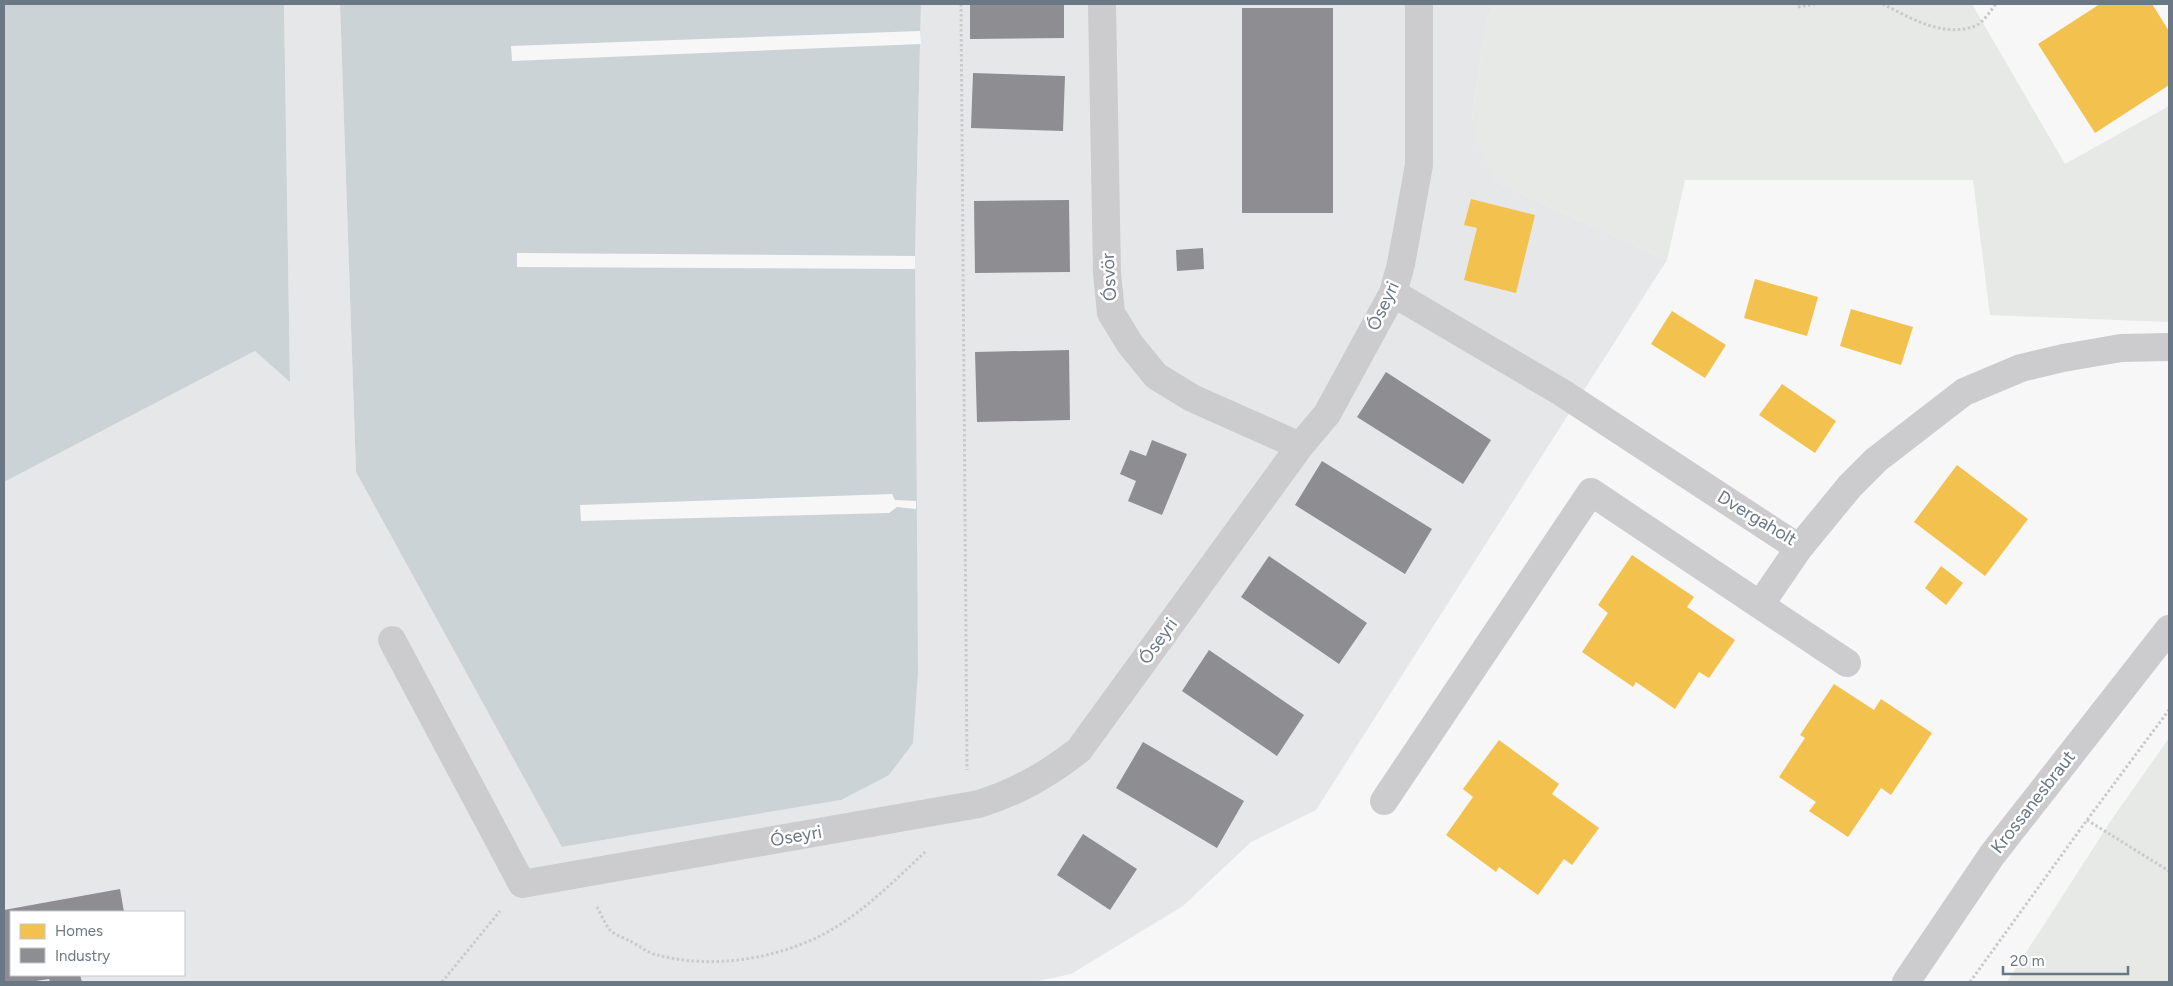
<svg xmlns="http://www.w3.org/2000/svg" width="2173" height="986" font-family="Figtree,sans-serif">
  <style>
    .built { fill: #e6e7e8; fill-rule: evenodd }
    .green { fill: #e6e9e5 }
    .water { fill: #ccd3d6 }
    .pier { fill: #f7f7f7 }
    .homes { fill: #f2c14e }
    .industry { fill: #8d8d92 }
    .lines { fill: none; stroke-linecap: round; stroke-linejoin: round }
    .path { stroke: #c9cacb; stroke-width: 3; stroke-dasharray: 2.5 2.5; stroke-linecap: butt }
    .minor { stroke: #ccccce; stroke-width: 28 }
    .labels { text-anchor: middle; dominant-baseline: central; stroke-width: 5; stroke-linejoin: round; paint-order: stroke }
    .street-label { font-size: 18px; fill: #6a7784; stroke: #fff }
  </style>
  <rect width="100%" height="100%" fill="#f7f7f7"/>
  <path class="built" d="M284 4H340L356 472 563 847 841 800 916 528 915 256 921 4H1496L1487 20 1472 117 1494 181 1667 260 1316 810 1251 842 1183 906 1071 974 1033 982H4V482L255 351 290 381ZM11 912H184V975H11Z"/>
  <path class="green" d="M1496 4H1972L2065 164 2169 106V322L1990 315 1973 180H1685L1667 260 1494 181 1478 145 1472 117 1487 20Z
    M2169 738V982H2007L2112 819Z"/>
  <path class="water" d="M4 4H284L290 382 255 351 4 482Z
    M340 4H921L915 256 918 672 913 743 889 775 841 800 562 847 356 472Z"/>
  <path class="pier" d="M920 31 921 44 512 61 511 46Z
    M517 253 915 256V269L517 267Z
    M892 494 895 500 916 501V509L897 507 889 513 581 521 580 505Z"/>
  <path class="homes" d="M2100 4H2152L2169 31V85L2095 133 2038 44Z
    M1471 199 1535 215 1516 293 1464 280 1477 228 1464 225Z
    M1755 279 1818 297 1807 336 1744 318Z
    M1851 309 1913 327 1901 365 1840 346Z
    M1672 311 1726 345 1705 378 1651 344Z
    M1782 384 1836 421 1815 453 1759 415Z
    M1957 465 2028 519 1985 576 1914 522Z
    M1632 555 1694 597 1687 607 1735 640 1709 678 1699 672 1675 709 1636 682 1633 687 1582 652 1608 613 1598 605Z
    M1941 566 1963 583 1946 605 1925 588Z
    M1834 684 1874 710 1881 699 1932 733 1891 795 1881 788 1848 837 1809 811 1816 802 1779 777 1805 738 1800 735Z
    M1499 740 1559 784 1552 794 1599 828 1572 865 1564 859 1538 895 1499 867 1496 872 1446 835 1473 797 1463 789Z"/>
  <path class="industry" d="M970 4H1064V38L970 39Z
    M1242 8H1333V213H1242Z
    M973 73 1065 76 1063 131 971 128Z
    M1069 200 1070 272 975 273 974 201Z
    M1203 248 1204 269 1177 271 1176 250Z
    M1069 350 1070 420 977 422 975 352Z
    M1386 372 1491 440 1463 484 1357 417Z
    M1152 440 1187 454 1162 515 1128 501 1136 481 1120 474 1130 450 1146 456Z
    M1322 461 1432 529 1405 574 1295 505Z
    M1269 556 1367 623 1339 664 1241 597Z
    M1209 650 1304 715 1277 756 1182 691Z
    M1143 742 1244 801 1217 848 1116 788Z
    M1083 834 1137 869 1110 910 1057 875Z
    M120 889 124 912H11V975H80L82 982H50L49 979 29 982H4V910Z"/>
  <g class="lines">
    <path class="path" d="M961 4 967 770
      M1883 4C1910 18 1944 38 1975 26 1983 23 1991 10 1996 4
      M1798 7 1815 4
      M2087 820 2169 871
      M597 907C601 914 605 924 610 930 615 935 624 938 630 941 638 945 648 953 657 955 710 969 771 960 820 936 861 915 893 882 926 851
      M442 982 500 911
      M1970 982 2087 820 2169 710"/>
    <path class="minor" d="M1102 4 1107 273 1111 313 1130 344 1156 376 1192 398 1300 446
      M1393 293 1561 392 1799 548 1850 486 1876 460 1964 392 2021 368 2063 358 2121 348 2169 347
      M1760 605 1847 663
      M392 640 522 884 979 804C1017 792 1047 775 1079 750L1300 446 1327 414 1393 293 1401 264 1419 165V4
      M1384 801 1591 492 1760 605 1799 548
      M1906 982 1992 855 2169 629"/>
  </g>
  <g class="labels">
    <g class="street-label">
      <text transform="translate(1109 277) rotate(-93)">Ósvör</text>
      <text transform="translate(1383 306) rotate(-65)">Óseyri</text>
      <text transform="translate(1757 518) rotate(31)">Dvergaholt</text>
      <text transform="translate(1158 641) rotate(-54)">Óseyri</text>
      <text transform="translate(2033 802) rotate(-52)">Krossanesbraut</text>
      <text transform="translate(796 836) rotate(-10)">Óseyri</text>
    </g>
  </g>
  <rect width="2173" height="986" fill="none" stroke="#6a7784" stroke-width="10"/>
  <rect x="10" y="911" width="175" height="65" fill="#ffffff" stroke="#c3c9ce"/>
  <rect x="20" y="924" width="25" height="15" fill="#f2c14e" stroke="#c3c9ce"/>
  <text x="55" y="936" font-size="15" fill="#6a7784">Homes</text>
  <rect x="20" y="948" width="25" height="15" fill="#8d8d92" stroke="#c3c9ce"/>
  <text x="55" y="961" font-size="15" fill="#6a7784">Industry</text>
  <path d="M2003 966v8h125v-8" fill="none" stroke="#6a7784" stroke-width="2.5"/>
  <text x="2010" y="966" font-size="15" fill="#6a7784" stroke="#ffffff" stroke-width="4" paint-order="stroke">20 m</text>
</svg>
